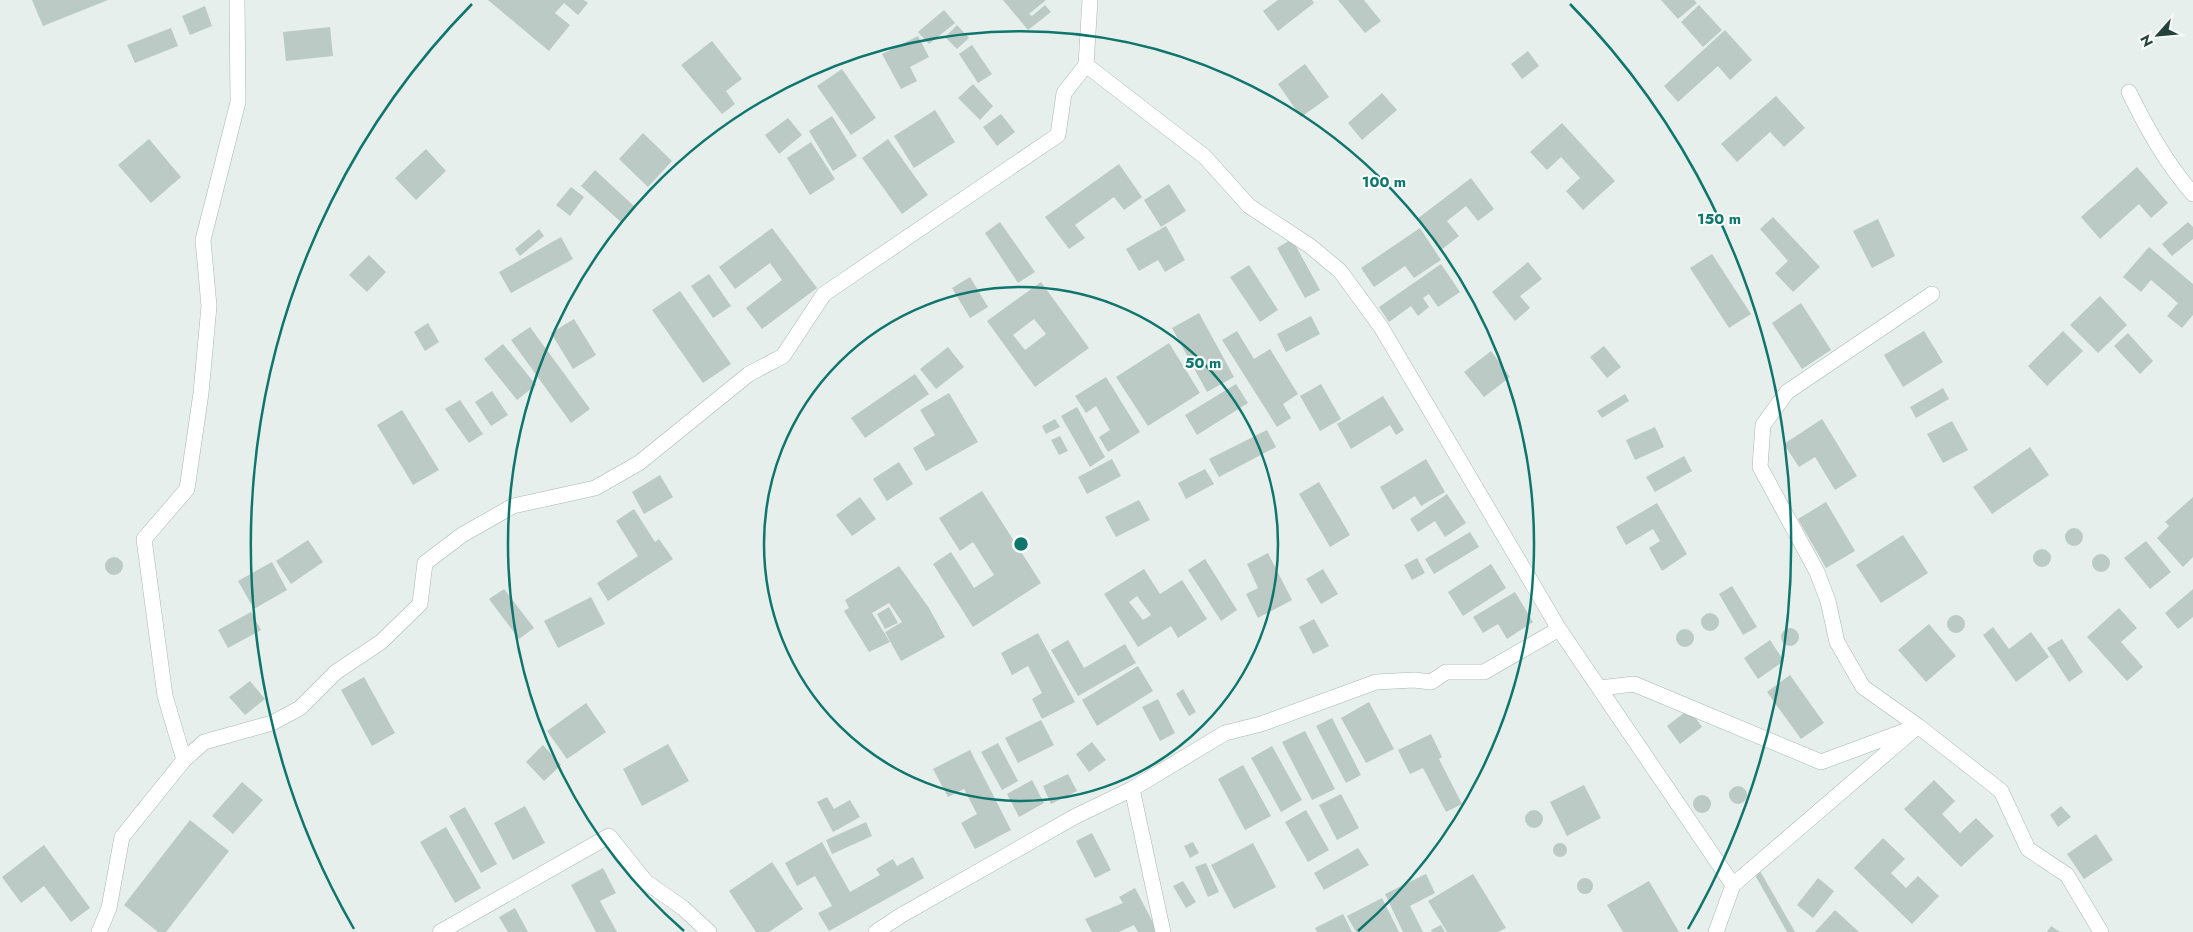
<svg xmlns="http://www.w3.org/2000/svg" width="2193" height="932" font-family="Jost,sans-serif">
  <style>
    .building { fill: #bbcac4; fill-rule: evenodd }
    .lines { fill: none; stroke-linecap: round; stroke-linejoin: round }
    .street-casing { stroke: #a8b8b2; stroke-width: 16 }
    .street { stroke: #fff; stroke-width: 15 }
    .ring { fill: none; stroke: #0f766e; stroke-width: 2.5 }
    .centre { fill: #0f766e; stroke: #f7fbf9; stroke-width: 2.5 }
    .ring-label { font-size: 15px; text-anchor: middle; font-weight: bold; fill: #0f766e; stroke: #f7fbf9; stroke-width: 4.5; stroke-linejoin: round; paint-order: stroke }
  </style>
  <rect width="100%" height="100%" fill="#e6efeb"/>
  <path class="building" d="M32 0H108L43 26Z
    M488 0H584L588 3 578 15 564 3 555 13 570 25 549 51Z
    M1003 0H1046L1029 14 1032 16 1045 5 1051 12 1028 30Z
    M1278 0H1312L1314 3 1278 31 1263 11Z
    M1338 0H1364L1381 21 1365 33Z
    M1661 0H1694L1697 3 1678 19Z
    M1699 5 1722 30 1703 47 1681 22Z
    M205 6 212 26 190 35 182 16Z
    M944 10 955 23 929 44 918 32Z
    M957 25 969 38 957 49 945 37Z
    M330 27 333 56 286 61 283 32Z
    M171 28 178 46 135 63 127 45Z
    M1725 30 1752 60 1730 80 1718 66 1678 102 1664 86Z
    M918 36 929 57 910 67 917 81 901 89 882 54Z
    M712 41 742 79 726 91 735 104 722 114 681 65Z
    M972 45 992 74 978 83 959 54Z
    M1528 51 1539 66 1522 79 1511 64Z
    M1305 64 1329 97 1301 117 1278 84Z
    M842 69 876 118 851 135 817 86Z
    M973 84 993 106 980 120 958 98Z
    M1382 93 1397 110 1362 140 1348 123Z
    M1776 96 1805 128 1784 147 1770 132 1737 162 1721 144Z
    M935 110 955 142 914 168 894 136Z
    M1001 114 1015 132 997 146 983 127Z
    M832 116 857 156 833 171 809 131Z
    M788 118 802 135 779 154 765 135Z
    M1562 123 1615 181 1583 210 1566 191 1580 178 1561 157 1547 170 1530 152Z
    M643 133 672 161 648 187 619 159Z
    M149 139 181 177 151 203 118 165Z
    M888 139 928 195 902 214 862 158Z
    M811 142 835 179 810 195 787 158Z
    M426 149 446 171 416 200 395 178Z
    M1119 164 1142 197 1124 210 1114 197 1075 225 1085 238 1069 249 1045 217Z
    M2137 167 2168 203 2151 218 2139 204 2100 239 2081 217Z
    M595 170 635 207 621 222 581 186Z
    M1471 178 1494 209 1478 221 1466 206 1447 221 1459 236 1441 250 1417 219Z
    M1169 184 1186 211 1161 227 1144 200Z
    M571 187 584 197 570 216 556 205Z
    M1773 217 1820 267 1793 292 1775 273 1788 261 1760 229Z
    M1878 219 1895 256 1872 268 1853 231Z
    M1000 222 1035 272 1018 283 985 233Z
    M2188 222 2193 227V239L2172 256 2162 244Z
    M1166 226 1185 260 1165 272 1158 260 1139 271 1126 249Z
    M772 228 817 288 762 329 746 308 782 280 770 263 735 289 719 267Z
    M1420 228 1441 260 1414 278 1405 266 1374 287 1361 268Z
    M539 229 544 236 520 256 515 249Z
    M561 237 573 259 511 293 499 272Z
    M1292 239 1320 290 1305 298 1277 248Z
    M2149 247 2193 284V315L2182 328 2167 316 2178 303 2151 280 2141 292 2123 277Z
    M1712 254 1751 314 1729 328 1690 268Z
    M369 255 386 272 367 292 349 275Z
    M1528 262 1542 279 1520 296 1530 308 1515 321 1492 292Z
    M1441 264 1460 292 1438 307 1429 294 1423 298 1429 307 1418 316 1411 306 1389 322 1379 307Z
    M1249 265 1278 310 1260 322 1230 277Z
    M709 274 731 306 713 318 691 286Z
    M970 277 988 307 970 318 952 288Z
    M1041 282 1089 348 1035 387 987 321ZM1034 319 1046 334 1025 350 1013 335Z
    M680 291 731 364 703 383 652 310Z
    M2100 296 2127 325 2098 353 2070 325Z
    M1801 303 1831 350 1802 369 1772 323Z
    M1199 313 1234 377 1207 392 1172 328Z
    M1311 316 1320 334 1286 352 1277 334Z
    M574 319 596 355 573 369 551 333Z
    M428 323 439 342 425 351 414 332Z
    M530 327 590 409 571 423 511 340Z
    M1237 331 1254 359 1270 349 1298 394 1283 404 1291 418 1277 427 1222 340Z
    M1924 331 1943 362 1903 387 1884 355Z
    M2063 331 2083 351 2047 386 2028 366Z
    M2128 333 2153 361 2140 374 2114 346Z
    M1169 343 1200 393 1148 426 1116 377Z
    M503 344 536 385 517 400 484 359Z
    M1604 346 1621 367 1607 378 1590 357Z
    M948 347 964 367 936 389 920 369Z
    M1491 351 1510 377 1484 397 1464 372Z
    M915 374 929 394 865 438 851 418Z
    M1106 377 1140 432 1108 452 1099 437 1110 430 1096 406 1086 413 1075 396Z
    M1236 384 1248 403 1197 435 1185 415Z
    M1321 384 1341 419 1320 431 1300 396Z
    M1943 388 1949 399 1916 418 1910 407Z
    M492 391 508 415 491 426 475 402Z
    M949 393 978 442 926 471 913 448 935 435 920 410Z
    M1625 394 1629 401 1602 418 1597 411Z
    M1383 396 1404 430 1396 435 1390 425 1351 449 1337 424Z
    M460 400 483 434 469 443 445 409Z
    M1077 407 1105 457 1090 467 1061 416Z
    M402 410 439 470 413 485 377 425Z
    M1055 419 1060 427 1046 434 1042 426Z
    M1822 419 1857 476 1835 490 1815 457 1799 467 1784 444Z
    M1952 421 1968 450 1943 463 1927 434Z
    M1655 427 1664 447 1635 460 1626 440Z
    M1267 430 1276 447 1219 477 1209 459Z
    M1060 436 1068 451 1059 455 1051 440Z
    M2030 447 2049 475 1992 514 1973 487Z
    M1684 456 1692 471 1655 492 1646 477Z
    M1112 459 1121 476 1087 494 1078 477Z
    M1426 459 1445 492 1421 506 1415 496 1393 510 1380 487Z
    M899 462 913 484 887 501 873 479Z
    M1205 469 1214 484 1186 499 1178 483Z
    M660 475 673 497 644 514 632 492Z
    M1319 482 1350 535 1330 547 1299 494Z
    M982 491 1041 583 973 627 933 564 951 552 974 588 994 575 973 542 960 551 939 518Z
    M1447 494 1466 523 1445 537 1435 521 1418 532 1410 519Z
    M860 497 876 519 852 536 836 515Z
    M2193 497V557L2183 567 2157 538 2169 526 2165 522Z
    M1139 500 1150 520 1116 537 1105 517Z
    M1826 502 1855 551 1826 568 1798 519Z
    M1657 503 1687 554 1662 571 1649 548 1660 541 1653 529 1626 545 1616 527Z
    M634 509 655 542 659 539 673 559 608 601 597 583 638 556 616 521Z
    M2065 537a9 9 0 1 1 18 0a9 9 0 1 1-18 0Z
    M1470 532 1479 547 1434 574 1425 559Z
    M1903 535 1928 573 1881 603 1856 565Z
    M308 540 323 562 291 584 276 561Z
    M2146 541 2171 572 2150 589 2124 558Z
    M2033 558a9 9 0 1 1 18 0a9 9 0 1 1-18 0Z
    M1268 553 1292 600 1258 618 1246 594 1258 588 1247 564Z
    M2092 563a9 9 0 1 1 18 0a9 9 0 1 1-18 0Z
    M105 566a9 9 0 1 1 18 0a9 9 0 1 1-18 0Z
    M1417 558 1425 573 1412 580 1404 565Z
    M1205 559 1237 610 1221 621 1188 570Z
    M272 562 287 590 254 609 238 581Z
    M1491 564 1506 588 1463 616 1448 592Z
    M899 566 929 608 945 637 901 661 885 632 902 622 889 603 872 613 890 642 869 652 844 611 849 608 845 600Z
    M1144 569 1160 594 1182 580 1207 619 1178 638 1171 626 1138 647 1104 594ZM1137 596 1151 615 1143 620 1129 602Z
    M1323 569 1338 594 1321 604 1306 579Z
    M1732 586 1757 627 1743 635 1719 594Z
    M504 589 534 628 519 639 489 599Z
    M2193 589V617L2178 629 2165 613Z
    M1515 592 1533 622 1507 639 1498 624 1483 633 1473 617Z
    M591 597 605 624 558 648 544 621Z
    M889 607 898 623 885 629 877 614Z
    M2119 608 2137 628 2121 642 2143 667 2127 681 2087 637Z
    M251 612 261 630 228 648 218 630Z
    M1701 622a9 9 0 1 1 18 0a9 9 0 1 1-18 0Z
    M1947 624a9 9 0 1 1 18 0a9 9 0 1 1-18 0Z
    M1314 619 1329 646 1313 654 1299 627Z
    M1929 624 1956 656 1926 682 1898 650Z
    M1993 627 2009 649 2031 632 2049 657 2016 682 1983 635Z
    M1781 637a9 9 0 1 1 18 0a9 9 0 1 1-18 0Z
    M1676 638a9 9 0 1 1 18 0a9 9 0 1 1-18 0Z
    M1038 633 1075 702 1042 719 1032 699 1042 693 1028 666 1012 675 1001 653Z
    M2062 639 2083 672 2069 682 2047 648Z
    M1068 640 1084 668 1125 644 1136 663 1078 696 1051 650Z
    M1770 640 1784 661 1758 679 1744 658Z
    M1138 666 1153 691 1097 726 1082 700Z
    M1790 675 1824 723 1801 739 1767 692Z
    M364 677 395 733 372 746 341 690Z
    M250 681 265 699 245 715 229 697Z
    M1183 689 1196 712 1189 716 1176 694Z
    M1158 699 1175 733 1160 741 1142 707Z
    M1369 702 1394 749 1366 763 1341 718Z
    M586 703 606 732 567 759 547 731Z
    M1689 709 1702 727 1680 744 1667 726Z
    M1332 718 1361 775 1346 783 1316 726Z
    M1041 720 1054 745 1018 763 1005 738Z
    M1305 731 1335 789 1312 800 1282 742Z
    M1431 734 1442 757 1439 759 1462 804 1446 812 1423 768 1410 774 1398 750Z
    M1092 742 1106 760 1089 772 1076 754Z
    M998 743 1018 781 1002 790 981 752Z
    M668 744 689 781 642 806 623 769Z
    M543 745 561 765 544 781 526 762Z
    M1272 746 1302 800 1281 812 1251 758Z
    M970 750 1011 830 975 849 961 823 977 814 964 789 948 797 933 769Z
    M1243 765 1271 816 1245 830 1218 779Z
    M1068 774 1077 791 1051 804 1043 786Z
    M1032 780 1044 803 1019 817 1007 794Z
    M1934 780 1955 801 1942 814 1960 833 1976 818 1994 836 1961 867 1904 809Z
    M242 782 263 800 233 834 212 816Z
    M1584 785 1601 818 1567 836 1550 802Z
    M1729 795a9 9 0 1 1 18 0a9 9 0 1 1-18 0Z
    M1341 794 1359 828 1337 840 1319 805Z
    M1693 804a9 9 0 1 1 18 0a9 9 0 1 1-18 0Z
    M827 797 834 809 850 800 860 817 833 832 817 802Z
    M525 806 545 843 513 860 494 823Z
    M2061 806 2071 817 2058 827 2050 815Z
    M465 807 497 864 481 873 449 816Z
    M1525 819a9 9 0 1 1 18 0a9 9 0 1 1-18 0Z
    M1306 810 1329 850 1308 862 1285 822Z
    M190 820 229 851 166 932H158L124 905Z
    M866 822 872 836 832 854 826 840Z
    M446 827 481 888 455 903 420 842Z
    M1092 833 1111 870 1095 878 1076 841Z
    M2096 834 2113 860 2084 879 2067 854Z
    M1883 838 1905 859 1891 873 1906 888 1918 876 1939 896 1912 924 1854 868Z
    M822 842 850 892 880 875 876 869 893 859 897 866 913 857 924 878 829 931 818 913 832 906 815 876 797 886 785 863Z
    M1193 842 1199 853 1190 858 1184 846Z
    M1253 843 1276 887 1234 909 1211 865Z
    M1553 850a7 7 0 1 1 14 0a7 7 0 1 1-14 0Z
    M44 845 90 908 71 922 44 886 21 903 2 877Z
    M1358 848 1369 865 1324 890 1314 873Z
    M772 862 803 909 769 932H756L729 891Z
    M1206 863 1219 892 1208 897 1195 867Z
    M603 868 616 893 600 901 617 932H596L571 885Z
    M1760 871 1795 932H1787L1755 875Z
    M1426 874 1435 893 1410 906 1423 932H1403L1385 894Z
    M1473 874 1506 928 1498 932H1447L1428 901Z
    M1818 878 1834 891 1813 918 1797 905Z
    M1577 886a8 8 0 1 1 16 0a8 8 0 1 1-16 0Z
    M1183 881 1196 902 1186 908 1173 886Z
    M1649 881 1679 932H1623L1607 905Z
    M1135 888 1158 932H1138L1134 925 1119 932H1092L1085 919 1123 903 1119 897Z
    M1382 898 1399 932H1356L1347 916Z
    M515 908 528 932H508L499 917Z
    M1835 910 1859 932H1815Z
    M1343 914 1352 932H1317L1315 928Z
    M1441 925 1445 932H1432L1431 930Z
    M2051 926 2060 932H2047Z"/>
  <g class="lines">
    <defs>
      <path id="street" d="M1090 0 1086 65 1205 157 1249 206 1310 246 1340 271 1381 327 1559 629 1733 885 1918 726 2001 791 2028 849 2067 875 2101 932
        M2129 92C2147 129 2166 163 2193 194
        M1600 688 1634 684 1821 762 1918 726 1863 687 1837 642 1828 601 1817 572 1760 467 1763 425 1787 392 1932 294
        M184 760 165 696 144 539 187 489 201 393 209 306 203 240 238 102 237 0
        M1132 789 1163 932
        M99 932 109 908 122 837 184 760 204 742 272 723 300 708 336 672 381 642 420 604 425 563 462 535 513 506 595 488 639 463 749 374 783 356 824 294 1058 135 1064 93 1086 65
        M440 932 609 836 646 882 683 908 709 932
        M876 932 900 916 1074 817 1132 789 1225 733 1261 724 1376 682 1414 680 1431 682 1446 672H1484L1559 629
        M1716 932 1733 885"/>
    </defs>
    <use href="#street" class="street-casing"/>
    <use href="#street" class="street"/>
  </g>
  <g class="ring">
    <circle cx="1021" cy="544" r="257"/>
    <path d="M684 931A513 513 0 1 1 1358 931"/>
    <path d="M354 929A770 770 0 0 1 472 4M1570 4A770 770 0 0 1 1688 929"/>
  </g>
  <circle cx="1021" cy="544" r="8" class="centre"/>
  <g class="ring-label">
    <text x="1384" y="187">100 m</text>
    <text x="1719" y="224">150 m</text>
    <text x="1203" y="368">50 m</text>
  </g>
  <g transform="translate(2158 35) rotate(243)" stroke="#f7fbf9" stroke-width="4" paint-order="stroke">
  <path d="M0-4L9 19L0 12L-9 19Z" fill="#24423a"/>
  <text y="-8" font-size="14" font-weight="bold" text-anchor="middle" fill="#24423a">N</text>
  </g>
</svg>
